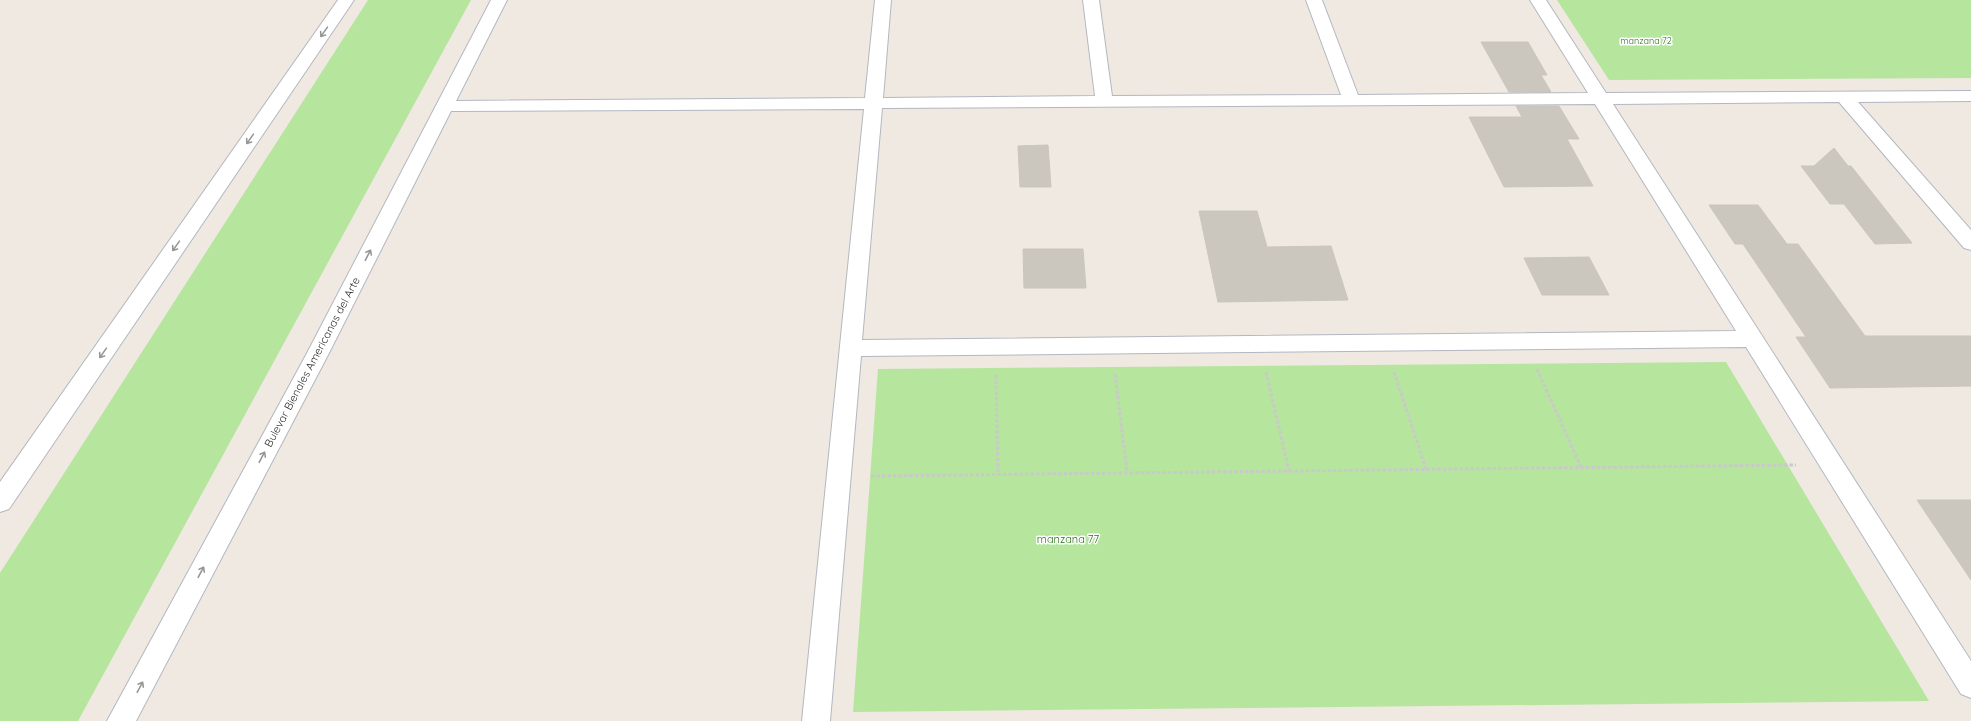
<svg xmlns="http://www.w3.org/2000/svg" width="1971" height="721" font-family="Quicksand,sans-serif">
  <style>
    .green { fill: #b6e59e }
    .building { fill: #cbc7bf; stroke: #cbc5ba }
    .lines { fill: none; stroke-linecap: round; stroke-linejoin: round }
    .minor-casing { stroke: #b4b7c1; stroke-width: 2 }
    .path { stroke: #c9c9c9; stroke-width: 3; stroke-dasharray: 3.5 2; stroke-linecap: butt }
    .minor { fill: #fff; fill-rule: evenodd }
    .oneway { stroke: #969696 }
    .labels { text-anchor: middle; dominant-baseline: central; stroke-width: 3; stroke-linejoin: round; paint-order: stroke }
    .far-park-label { font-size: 9px; fill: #2c6e1b; stroke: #fff }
    .street-label { font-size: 11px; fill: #2e2e2e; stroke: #fff }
    .park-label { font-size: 11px; fill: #2c6e1b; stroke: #fff }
  </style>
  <rect width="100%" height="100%" fill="#efe9e1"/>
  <path class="green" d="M368 0H471L78 721H0V573Z
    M1557 0H1971V78L1609 80Z
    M1726 362 1929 701 853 712 878 369Z"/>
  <path class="building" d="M1481 42H1528L1547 75H1541L1551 92H1509Z
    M1516 106H1559L1579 139H1567L1593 186 1504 187 1469 117H1522Z
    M1048 145 1051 187H1020L1018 146Z
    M1834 148 1848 166H1851L1912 243 1875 244 1844 204H1830L1801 166H1814Z
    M1709 205H1758L1787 244H1798L1865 336H1971V386L1830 388 1796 337H1806L1743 244H1735Z
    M1199 211H1257L1267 247 1331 246 1348 300 1218 302Z
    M1023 249H1083L1086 288H1024Z
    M1589 257 1609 295H1542L1524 258Z
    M1917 500H1971V580Z"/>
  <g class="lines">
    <defs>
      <path id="minor" d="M338 0H354L9 509 0 512V482Z
        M491 0H507L456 101 865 98 875 0H891L883 98 1095 96 1083 0H1099L1112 96 1341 95 1306 0H1322L1358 95 1588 93 1530 0H1546L1606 93 1971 91V101L1858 102 1971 230V250L1964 248 1839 102 1613 104 1971 661V698L1961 694 1746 347 861 356 830 721H802L864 109 451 111 328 355 136 721H107L306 355ZM1595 104 1736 331 862 340 882 108Z"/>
    </defs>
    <use href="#minor" class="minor-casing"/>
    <path class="path" d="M1537 369 1581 467
      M1266 372 1289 471
      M1394 372 1426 469
      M1115 374 1127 472
      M996 375 998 474
      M871 476 1796 465"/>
    <use href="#minor" class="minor"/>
  </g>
  <defs><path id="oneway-shaft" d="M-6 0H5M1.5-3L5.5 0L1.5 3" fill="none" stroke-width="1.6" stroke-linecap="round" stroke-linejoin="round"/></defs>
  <g class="oneway">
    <use href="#oneway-shaft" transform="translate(324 32) rotate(125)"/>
    <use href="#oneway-shaft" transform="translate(250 139) rotate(125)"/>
    <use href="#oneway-shaft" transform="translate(176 246) rotate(125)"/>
    <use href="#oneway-shaft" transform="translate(368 255) rotate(-63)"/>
    <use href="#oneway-shaft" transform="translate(103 353) rotate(125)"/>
    <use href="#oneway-shaft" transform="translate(262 457) rotate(-62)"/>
    <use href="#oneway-shaft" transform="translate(201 572) rotate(-62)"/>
    <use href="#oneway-shaft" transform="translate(140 687) rotate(-62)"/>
  </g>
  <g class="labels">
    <g class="far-park-label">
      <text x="1646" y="40">manzana 72</text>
    </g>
    <g class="street-label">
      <text transform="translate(312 362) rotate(-62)">Bulevar Bienales Americanas del Arte</text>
    </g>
    <g class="park-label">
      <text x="1068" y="539">manzana 77</text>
    </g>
  </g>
</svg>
